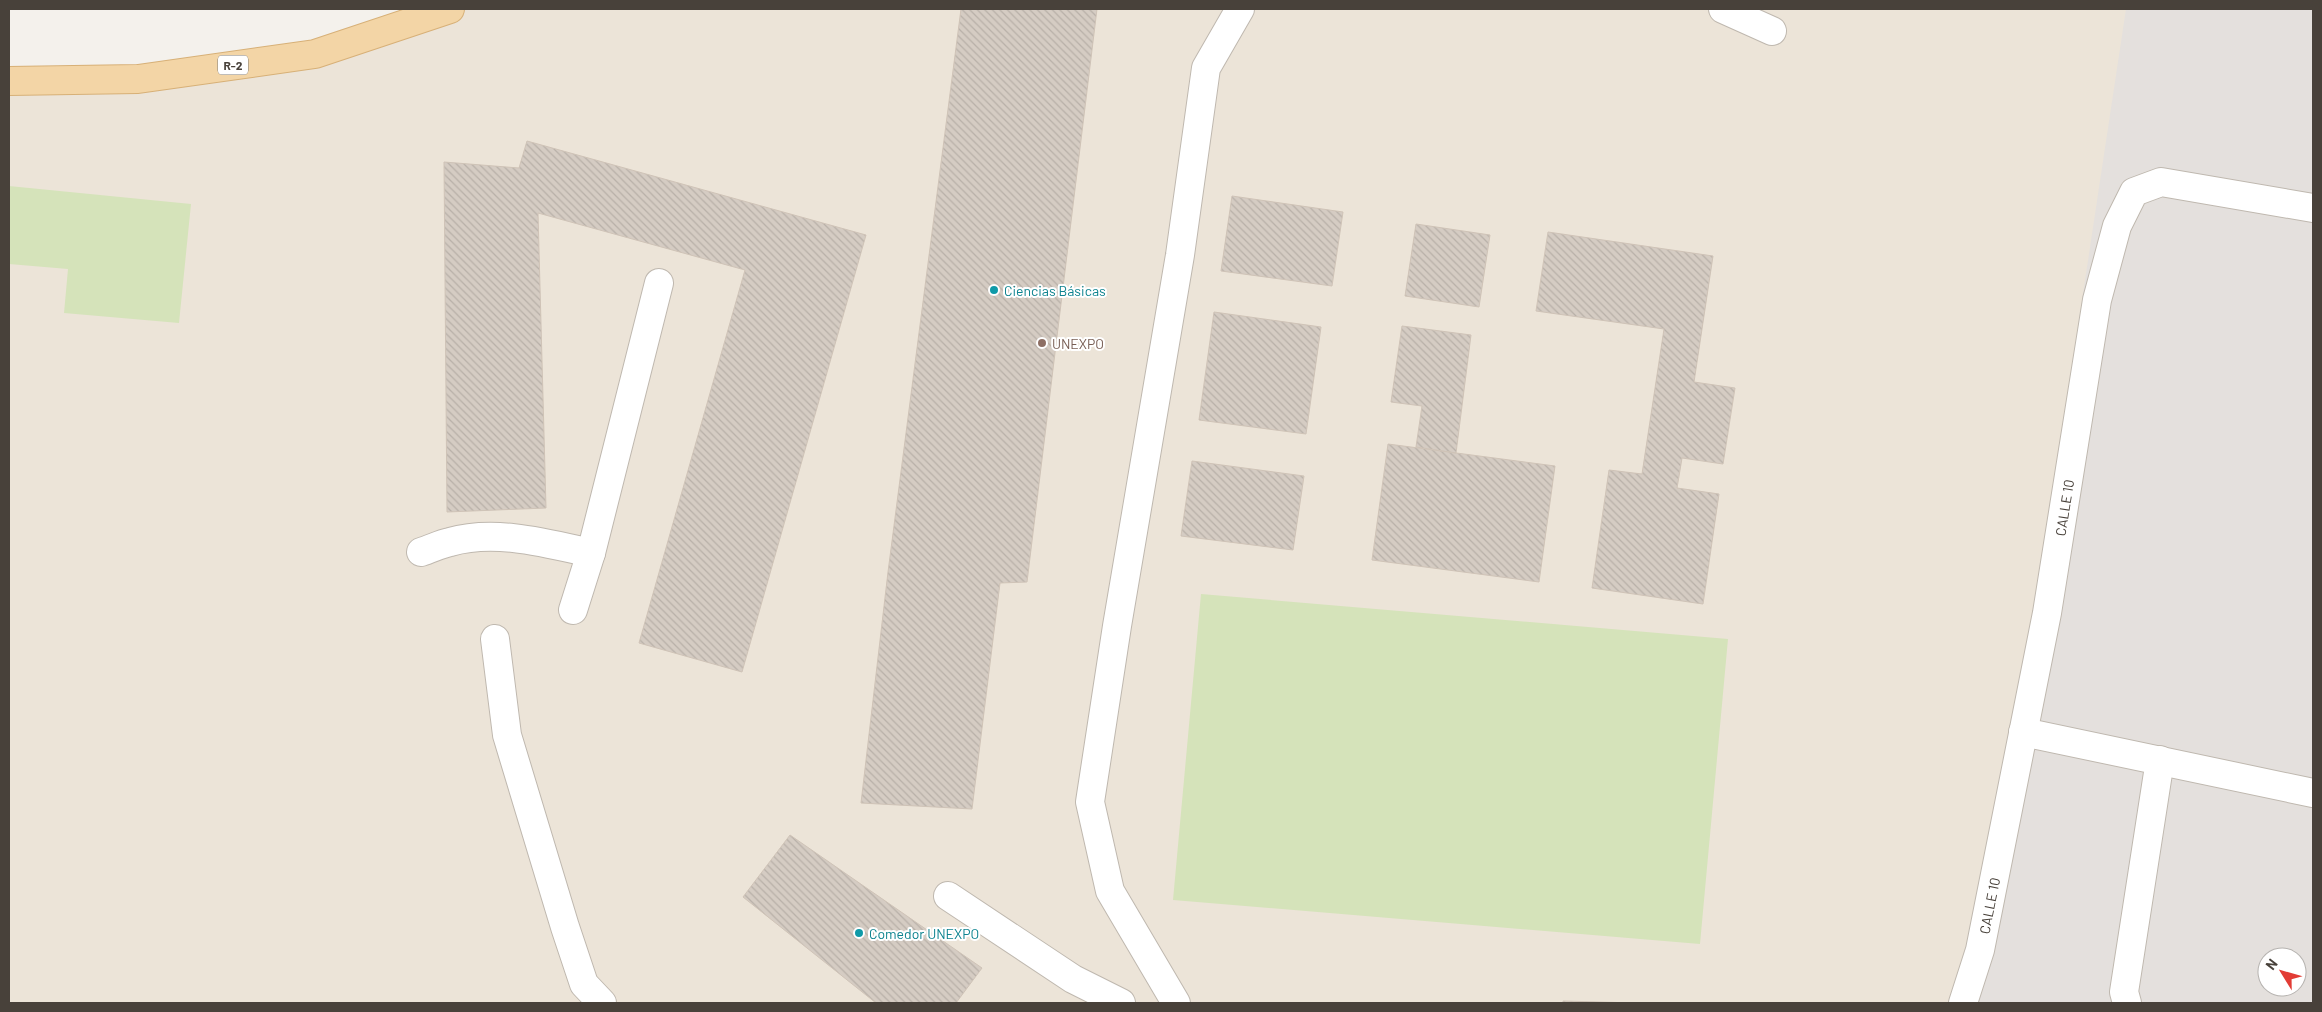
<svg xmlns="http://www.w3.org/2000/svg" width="2322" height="1012" font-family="Barlow,sans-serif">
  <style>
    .industrial { fill: #e4e0dd; fill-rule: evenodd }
    .education { fill: #ece4d8 }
    .garden { fill: #d5e3ba }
    .building { fill: url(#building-back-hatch); stroke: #cfc3b7 }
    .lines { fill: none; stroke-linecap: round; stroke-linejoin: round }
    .minor-casing { stroke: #bfb8af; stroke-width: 30 }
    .major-casing { stroke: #d7b077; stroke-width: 30 }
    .minor { stroke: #fff; stroke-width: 28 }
    .major { stroke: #f3d5a6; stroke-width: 28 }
    .culture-dot { fill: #0f9aa8; stroke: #fff; stroke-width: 2 }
    .education-dot { fill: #8d6e63; stroke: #fff; stroke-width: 2 }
    .labels { text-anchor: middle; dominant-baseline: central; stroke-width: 4; stroke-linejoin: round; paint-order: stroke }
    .shield { fill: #fff; stroke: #7f7a75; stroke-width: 1 }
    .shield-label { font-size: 12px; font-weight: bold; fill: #48413a }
    .culture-label { font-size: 14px; fill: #0d838f; stroke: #fff; text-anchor: start }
    .education-label { font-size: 14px; fill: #785e54; stroke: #fff; text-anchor: start }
    .street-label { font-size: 14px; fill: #48413a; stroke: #fff }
  </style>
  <defs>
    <pattern id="building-back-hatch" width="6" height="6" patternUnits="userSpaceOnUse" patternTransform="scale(1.25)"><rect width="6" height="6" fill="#d5ccc3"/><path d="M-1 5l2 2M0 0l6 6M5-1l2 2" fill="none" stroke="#b8b0a8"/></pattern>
  </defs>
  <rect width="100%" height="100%" fill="#f4f1ec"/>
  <path class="industrial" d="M2079 9H2313V1003H1879ZM2267 957H2297V987H2267Z"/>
  <path class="education" d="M446 9H2126L2035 611 1968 948 1949 1003H9V74L266 61Z"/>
  <path class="garden" d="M9 186 191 204 179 323 64 313 68 269 9 264Z
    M1201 594 1728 639 1700 944 1173 900Z"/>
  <path class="building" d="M961 9H1097L1027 582 1000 583 972 809 861 803 888 572Z
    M527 141 866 235 742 672 639 643 745 270 538 213 546 508 447 512 444 162 519 168Z
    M1232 196 1343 212 1332 286 1221 271Z
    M1416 224 1490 235 1479 307 1405 296Z
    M1548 232 1713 256 1694 382 1735 388 1723 464 1682 458 1677 488 1719 494 1703 604 1592 588 1609 470 1642 474 1664 329 1536 311Z
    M1214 312 1321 327 1306 434 1199 420Z
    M1402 326 1471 335 1456 453 1416 447 1422 406 1391 402Z
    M1388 444 1555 466 1539 582 1372 560Z
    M1192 461 1304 476 1293 550 1181 536Z
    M790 835 982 968 956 1003H876L743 897Z
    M1563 1001 1635 1003H1563Z"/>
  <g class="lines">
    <defs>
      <g id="minor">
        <path d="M1723 9 1772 31"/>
        <path d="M421 552C431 549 440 544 450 542 495 529 546 543 591 553"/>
        <path d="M573 610 591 553 659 283"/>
        <path d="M495 639 507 735 565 927 584 984 602 1003"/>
        <path d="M2023 732 2313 793"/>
        <path d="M948 896 1073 979 1121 1003"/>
        <path d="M1176 1003 1110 891 1090 802 1117 626 1180 255 1206 68 1240 9"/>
        <path id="s1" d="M1963 1003 1980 950 2047 613 2097 300 2117 226 2134 192 2161 182 2313 208"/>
        <path d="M2127 1003 2124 992 2160 760"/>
      </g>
      <path id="major" d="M9 81 138 79 315 54 450 9"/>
    </defs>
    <use href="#minor" class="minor-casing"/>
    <use href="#major" class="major-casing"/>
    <use href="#minor" class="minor"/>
    <use href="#major" class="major"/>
  </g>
  <g class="culture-dot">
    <circle cx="994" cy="290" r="5"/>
    <circle cx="859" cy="933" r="5"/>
  </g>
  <circle class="education-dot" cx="1042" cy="343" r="5"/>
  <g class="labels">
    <rect class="shield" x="218" y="55.5" width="30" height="19" rx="4"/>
    <g class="shield-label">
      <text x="233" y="65">R-2</text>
    </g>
    <g class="culture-label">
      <text x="1004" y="290">Ciencias Básicas</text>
      <text x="869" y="933">Comedor UNEXPO</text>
    </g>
    <g class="education-label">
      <text x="1052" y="343">UNEXPO</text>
    </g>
    <g class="street-label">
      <text stroke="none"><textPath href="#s1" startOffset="506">CALLE 10</textPath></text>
      <text stroke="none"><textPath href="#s1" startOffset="101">CALLE 10</textPath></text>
    </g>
  </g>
  <rect width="2322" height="1012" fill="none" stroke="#48413a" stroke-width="20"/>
  <g transform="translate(2282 972) rotate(307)"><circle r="24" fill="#ffffff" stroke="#b6b3b0"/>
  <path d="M0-4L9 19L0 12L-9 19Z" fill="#e23c35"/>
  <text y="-8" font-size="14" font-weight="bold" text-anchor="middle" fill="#48413a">N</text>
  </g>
</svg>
